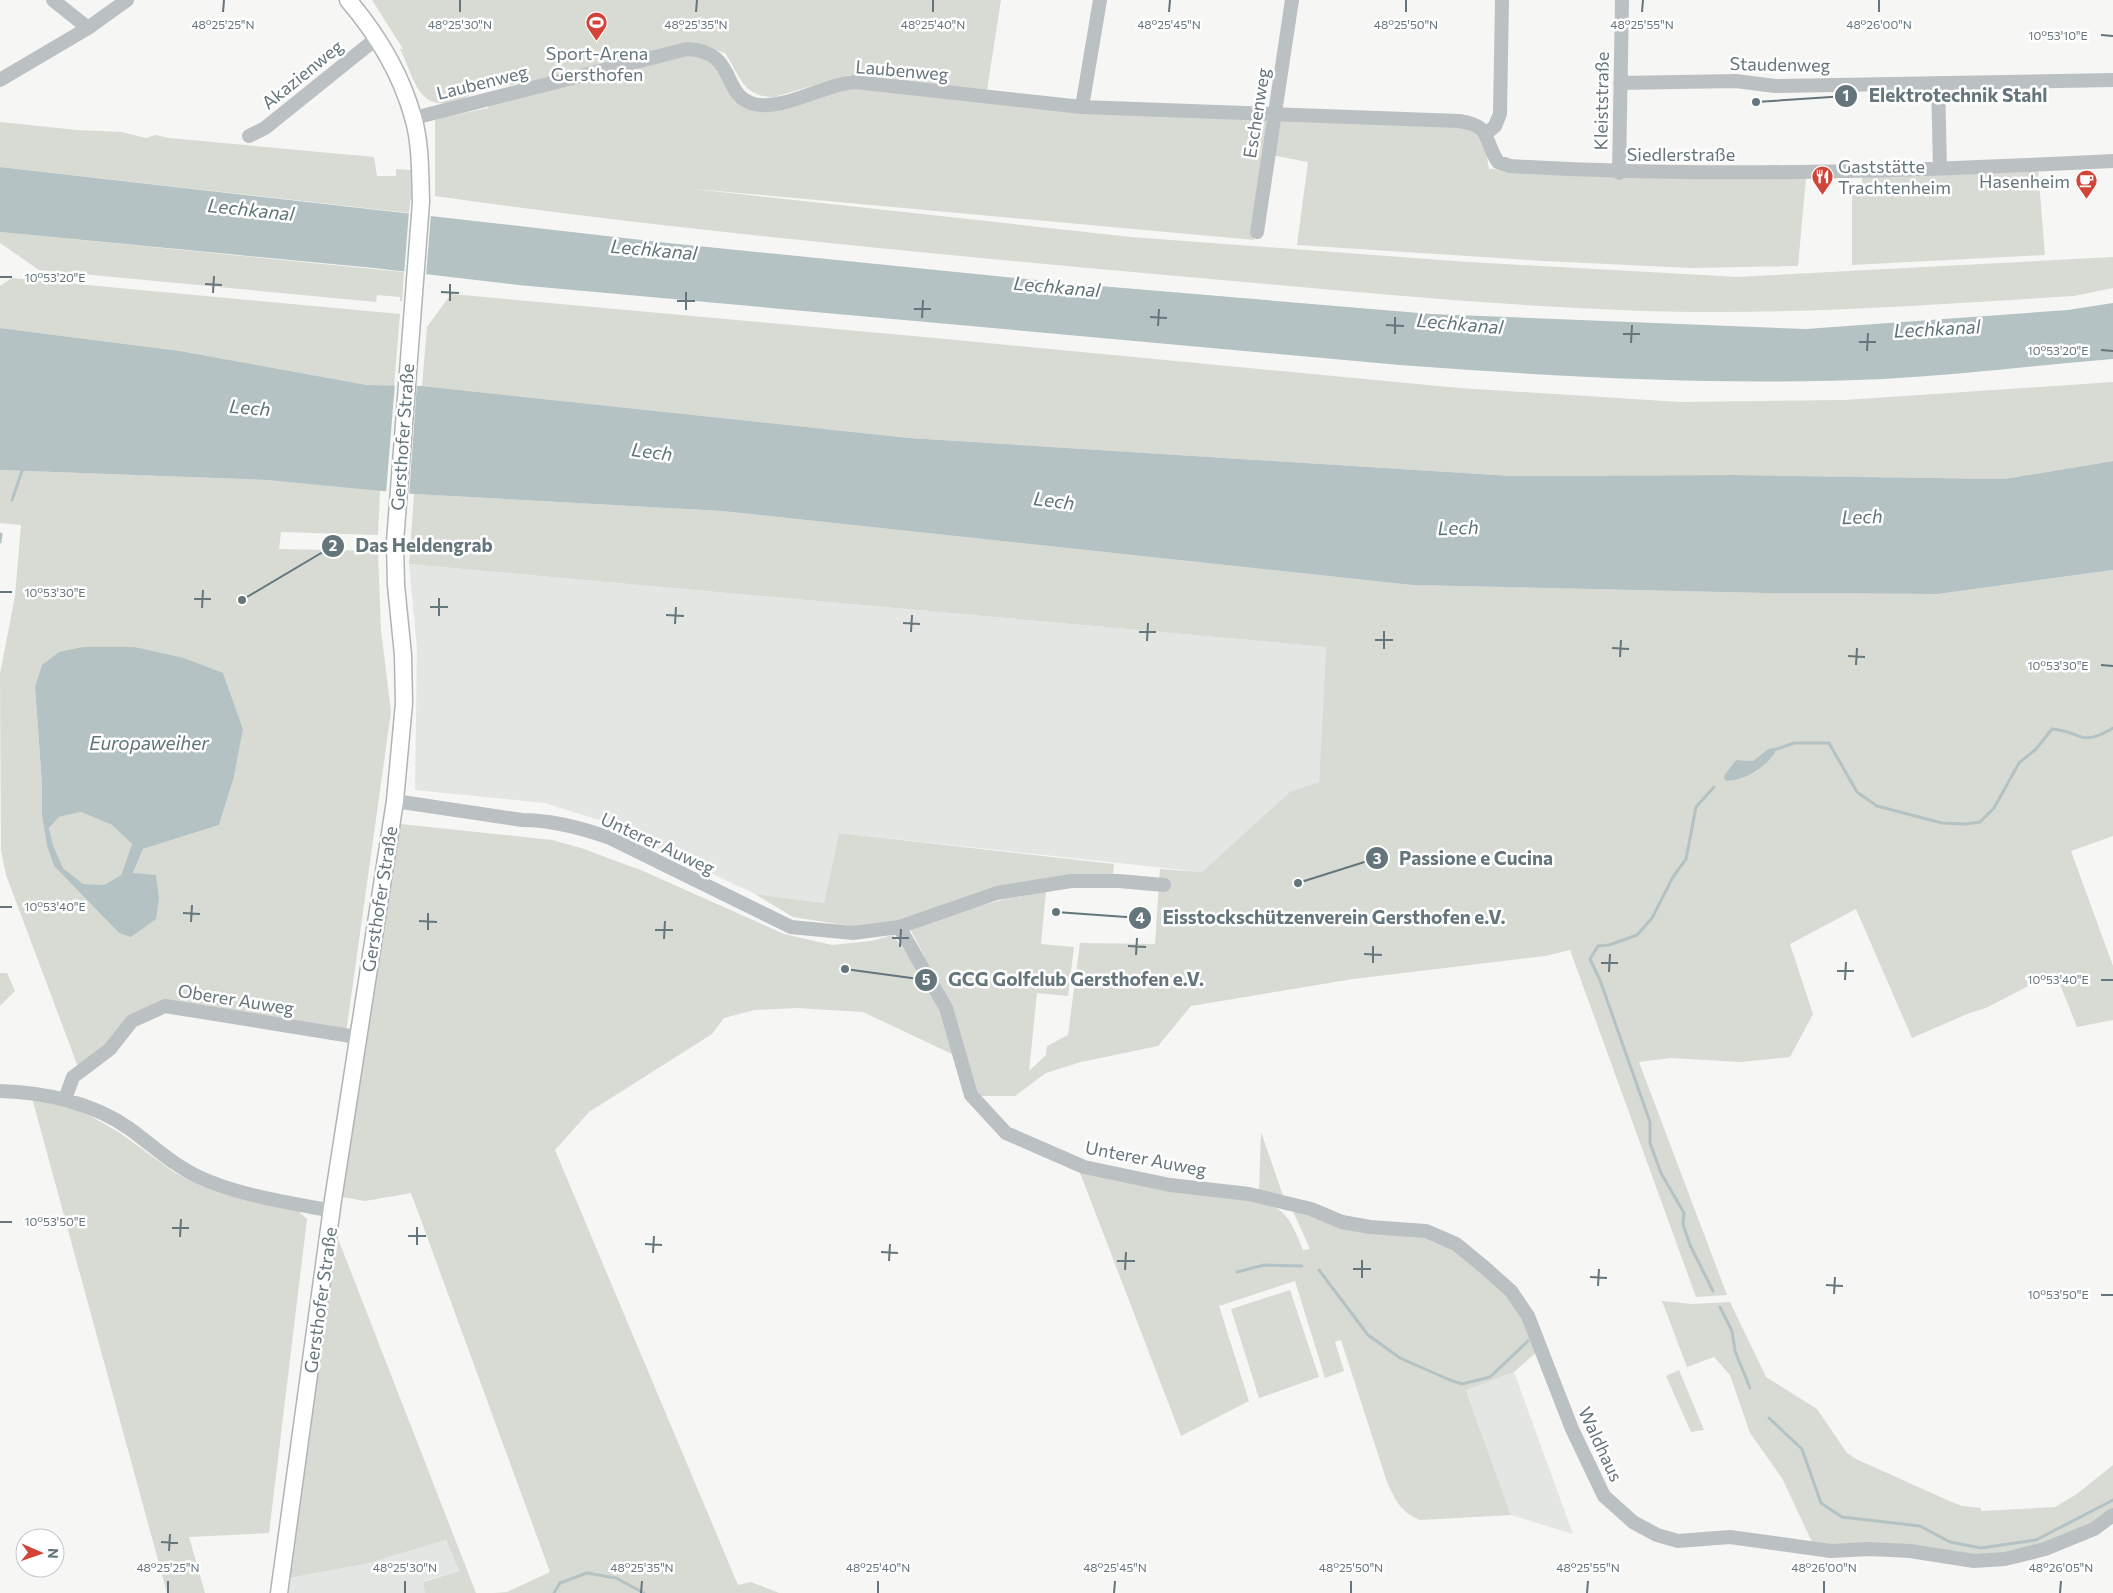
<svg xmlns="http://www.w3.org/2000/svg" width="2113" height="1593" font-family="Commissioner,sans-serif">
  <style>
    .built { fill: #e4e6e4 }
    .green { fill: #d7dbd3; fill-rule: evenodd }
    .water { fill: #b4c2c4; fill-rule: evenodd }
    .pier { fill: #f6f6f4 }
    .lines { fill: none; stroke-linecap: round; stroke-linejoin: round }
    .stream { stroke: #b4c2c4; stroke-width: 3 }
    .major-casing { stroke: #afb5b7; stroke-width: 19 }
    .minor { stroke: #bbc1c3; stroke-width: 14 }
    .major { stroke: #fff; stroke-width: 16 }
    .ticks { fill: none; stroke: #64757b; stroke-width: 2 }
    .labels { text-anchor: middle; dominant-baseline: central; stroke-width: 5; stroke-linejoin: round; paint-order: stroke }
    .poi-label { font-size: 18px; fill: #64757b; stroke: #fff }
    .street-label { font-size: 18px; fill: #64757b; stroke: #fff }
    .water-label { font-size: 19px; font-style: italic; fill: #5f7477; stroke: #fff }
    .ticks-label { font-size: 12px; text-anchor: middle; fill: #64757b; stroke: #fff; stroke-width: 5; stroke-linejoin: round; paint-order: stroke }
    .leader { fill: none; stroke: #64757b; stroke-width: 2 }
    .callout-dot { fill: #64757b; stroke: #fff; stroke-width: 2 }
    .mark-label { font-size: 15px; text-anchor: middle; font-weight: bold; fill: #fff }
    .callout-label { font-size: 19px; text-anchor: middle; font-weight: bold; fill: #64757b; stroke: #fff; stroke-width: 5; stroke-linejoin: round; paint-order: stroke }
  </style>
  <rect width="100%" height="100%" fill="#f6f6f4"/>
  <path class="built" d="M409 564 1326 647 1319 782 1290 793 1202 872 839 833 824 903 755 894 599 820 545 803 415 790 417 648Z
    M1514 1372 1573 1534 1511 1515 1466 1389Z
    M446 1540 459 1571 423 1581 425 1593H286L289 1578 365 1564Z"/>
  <path class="green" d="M372 0H1001L987 90 849 75 774 97C742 97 740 75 725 53L712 49 473 92C466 99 458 101 448 103 416 108 412 71 400 49H403Z
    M688 55 708 59 750 109 846 88 1459 127C1488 131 1485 146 1489 169L1635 178H1806L1798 266 1691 268 1545 261 1297 245 1308 162 1266 154 1254 240 684 188 1131 237 1468 262 1738 277 2113 257V288L2074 296C1923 305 1771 317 1620 310 1468 304 1317 288 1166 275 922 253 678 230 435 196V119L488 108 489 105Z
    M0 122 77 130 122 132 146 138 155 135 169 138 374 157 377 176H396V169L411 170 414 196 410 201 409 213 0 167Z
    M2038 168 2045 255 1852 265V184H1862V177Z
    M0 232 404 272 402 301H400V297L377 295 376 302 39 270 0 243Z
    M12 278 400 314 394 386 367 385 180 351 0 328V286Z
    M451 294 935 338 1459 388 1680 402 1845 400 2113 382V461L2004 479 1736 475 1512 476 909 438 422 386 427 327Z
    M0 470 267 480 380 490 378 535 281 532 279 549 378 551 381 630 391 712 346 1033 166 1005 78 1067 6 875 1 850 0 674 15 596 21 525 0 523ZM184 658 223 674 243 729 234 777 219 825 143 849 133 874 119 933 54 866 47 846 42 815V785L35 687Z
    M414 494 722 511 1412 585 1764 593 1938 594 2113 570V836L2071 851 2113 966V1020L2077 1027 2055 972 1986 1008 1967 1014 1912 1038 1856 909 1790 944 1813 1014 1790 1057 1741 1062 1671 1058 1639 1062 1727 1295 1696 1297 1570 950 1545 956 1353 979 1191 1006 1158 1046 1081 1062 1046 1073 1015 1096H976L950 1005 909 927 998 901 1046 891 1041 944 1074 947 1068 996 1037 993 1029 1071 1046 1055 1047 1046 1068 1035 1080 943 1155 944 1160 869 1202 872 1290 792 1319 782 1326 647 409 564ZM1768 749 1772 757C1757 768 1746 780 1726 781L1725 774 1736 760 1753 761Z
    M81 812 112 825 132 844 121 875 104 885 82 884 63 868 53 845 49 828 59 817Z
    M400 824 552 840 581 848 643 871 784 934 832 945 871 941 893 935 918 970 940 1009 954 1055 863 1012 797 1008 754 1010 724 1018 712 1034 589 1112 555 1150 738 1585 751 1582 779 1593H494L507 1592 550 1572 411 1193 365 1201 342 1197Z
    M839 833 1114 864 1113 874 1071 875 909 919 857 927 793 917 755 894 824 903Z
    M0 973H7L15 991 0 1006Z
    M32 1098 82 1111 120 1133 175 1173 195 1182 245 1200 297 1210 307 1219 269 1533 189 1537 205 1593H167Z
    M1261 1132 1285 1201 1259 1191Z
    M1079 1170 1249 1197C1285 1208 1289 1215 1303 1250L1310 1249 1292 1209 1427 1235 1455 1247 1511 1296 1539 1350 1514 1372 1466 1390 1511 1515 1420 1520C1400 1512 1394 1498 1386 1479L1341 1340 1335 1342 1344 1371 1325 1378 1295 1281 1219 1306 1249 1401 1181 1436Z
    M335 1231 476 1593H425L423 1582 459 1571 446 1540 365 1564 289 1578Z
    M1290 1290 1319 1377 1259 1398 1231 1309Z
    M1662 1301 1692 1304 1730 1302 1766 1377 1817 1409 1847 1453 1856 1459 1947 1500 1962 1506 1981 1508V1511L2055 1507 2077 1494 2113 1465V1511L2092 1526 2004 1556 1813 1544 1782 1478 1750 1433 1730 1375 1714 1357 1687 1367Z
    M1679 1370 1704 1430 1691 1432 1666 1376Z"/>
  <path class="water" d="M0 167 668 243 1076 284 1431 314 1806 329 2068 310 2113 303V359C2037 365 1960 375 1883 379 1722 386 1560 377 1400 365L518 285 374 268 0 232Z
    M0 328 180 351 367 385 422 386 909 438 1512 476 1736 475 2004 479 2113 461V570L1938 594 1764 593 1412 585 722 511 414 494 267 480 0 470Z
    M83 647H134L184 658 223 673 243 729 234 777 219 825 143 849 133 873 156 875 159 898 156 919 131 937 119 933 54 866 47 846 42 815V785L35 687 42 665 59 652ZM81 812 112 825 132 844 121 875 104 885 83 884 63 868 53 845 49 828 59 817Z
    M1774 748 1775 753C1764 768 1746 780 1726 781L1724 778 1725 774 1736 760 1753 761 1768 749Z"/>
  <path class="pier" d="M409 211 431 213 426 277 404 275Z
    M395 383H417L409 496 386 493Z"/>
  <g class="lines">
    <path class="stream" d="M12 500 22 471
      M0 542 1 534
      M1771 751 1794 743H1829L1857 792 1877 806 1942 823 1965 824 1980 822 1994 808 2019 763 2036 749 2052 729C2084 732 2079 748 2113 728
      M1319 1270 1368 1335 1400 1358 1450 1380 1462 1384 1490 1377 1528 1341
      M1237 1272 1264 1265 1302 1266
      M1713 1291 1690 1245 1683 1224 1684 1213 1661 1173 1650 1143V1122L1600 980 1590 959 1598 946 1609 945 1637 935 1652 918 1673 877 1686 859 1696 807 1714 787
      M1720 1307 1732 1331 1735 1351 1750 1388
      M1769 1418 1802 1449 1821 1503 1842 1517 1920 1526 1950 1542 1981 1548 2036 1540 2113 1500
      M554 1593 560 1583 587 1573 616 1578 644 1593"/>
    <defs>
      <path id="major" d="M279 1593 333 1200 395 801 404 703 403 655 396 585 395 542 421 202C420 174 421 144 413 117 401 74 377 34 348 0"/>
    </defs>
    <use href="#major" class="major-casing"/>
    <path class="minor" d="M53 0 88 28
      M0 80 88 28 127 0
      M1620 83 1736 81 1775 86 2113 80
      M1938 83 1940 168
      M1082 107 1100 0
      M414 118 687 49C738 51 720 95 754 104 784 111 824 84 855 82L1082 107 1459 121C1493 126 1483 140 1498 162L1510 166C1711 178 1912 171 2113 161
      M1487 133 1495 126 1500 114 1502 0
      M249 136 265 128 377 38
      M1619 173 1622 0
      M1257 232 1292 0
      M395 801 522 820C552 820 582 828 610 838L791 927 853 933 899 927 997 893 1071 881H1119L1164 885
      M899 927 946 1008 971 1095 1006 1133 1084 1167 1170 1185 1249 1194 1311 1209 1342 1222 1370 1227 1426 1231 1456 1244 1484 1267 1511 1291 1528 1316 1572 1429 1604 1496 1633 1522 1657 1535 1678 1541 1730 1537 1831 1551 1869 1549 1910 1551 1974 1561 2005 1559 2045 1549 2094 1529 2113 1515
      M0 1091C44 1092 94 1103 130 1129 153 1146 173 1165 199 1177 240 1196 288 1202 332 1211
      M65 1099 73 1077 110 1049 132 1021 165 1006 357 1037"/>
    <use href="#major" class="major"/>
  </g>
  <path class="ticks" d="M223 12 224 0M460 12V0M696 12 697 0M933 12V0M1169 12 1170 0M1406 12V0M1642 12 1643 0M1879 12V0M2101 35 2113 36M0 277H12M205 284 222 285M441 292 459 293M213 293 214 276M450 301V284M677 301H695M914 309H931M686 310V292M1150 317 1167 318M922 318 923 300M1386 325 1404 326M1158 326 1159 309M1395 334V317M1623 334H1640M1859 342H1876M1631 343 1632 325M2101 350 2113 351M1867 351 1868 333M0 592H12M194 599H211M430 607H448M202 608 203 590M666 615 684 616M439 616V598M903 623 920 624M675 624 676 607M911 632 912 615M1139 632H1156M1375 640H1393M1147 641 1148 623M1612 648 1629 649M1384 649V631M1848 656 1865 657M1620 657 1621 640M1856 665 1857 648M2101 665 2113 666M0 907H12M183 913 200 914M419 921 437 922M191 922 192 905M428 930V913M655 930H673M892 938H909M664 939 665 921M1128 946 1146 947M900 947 901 929M1364 954 1382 955M1136 955 1137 938M1373 963V946M1601 963H1618M1837 971H1854M1609 972 1610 954M1845 980 1846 962M2101 980H2113M0 1222H12M172 1228H189M408 1236H426M180 1237 181 1219M645 1244 662 1245M417 1245V1227M881 1252 898 1253M653 1253 654 1236M889 1261 890 1244M1117 1261H1135M1353 1269H1371M1125 1270 1126 1252M1590 1277 1607 1278M1362 1278V1260M1826 1285 1843 1286M1598 1286 1599 1269M1834 1294 1835 1277M2101 1295H2113M161 1542 178 1543M169 1551 170 1534M168 1593V1581M405 1593V1581M641 1593 642 1581M878 1593V1581M1114 1593 1115 1581M1351 1593V1581M1587 1593 1588 1581M1824 1593V1581M2060 1593 2061 1581"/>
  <defs>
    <symbol id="stadium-pin" viewBox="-11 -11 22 30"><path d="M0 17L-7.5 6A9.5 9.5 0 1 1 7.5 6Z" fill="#d24438" stroke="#fff"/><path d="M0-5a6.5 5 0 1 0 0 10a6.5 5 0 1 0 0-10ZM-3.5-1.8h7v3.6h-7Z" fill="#fff"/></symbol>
    <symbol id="restaurant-pin" viewBox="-11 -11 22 30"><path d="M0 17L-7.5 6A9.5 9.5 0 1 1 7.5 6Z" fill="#d24438" stroke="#fff"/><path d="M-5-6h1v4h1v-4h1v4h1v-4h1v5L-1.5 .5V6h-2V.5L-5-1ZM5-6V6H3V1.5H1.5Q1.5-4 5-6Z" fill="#fff"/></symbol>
    <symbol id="cafe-pin" viewBox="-11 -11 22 30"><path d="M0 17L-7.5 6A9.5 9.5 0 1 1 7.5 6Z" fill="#d24438" stroke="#fff"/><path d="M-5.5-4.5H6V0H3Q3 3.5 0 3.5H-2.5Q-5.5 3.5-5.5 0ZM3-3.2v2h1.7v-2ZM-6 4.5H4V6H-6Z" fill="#fff"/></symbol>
  </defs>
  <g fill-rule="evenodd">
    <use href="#stadium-pin" x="584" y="10" width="25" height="34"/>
    <use href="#restaurant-pin" x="1810" y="164" width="25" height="34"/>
    <use href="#cafe-pin" x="2074" y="168" width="25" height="34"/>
  </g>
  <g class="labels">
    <g class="poi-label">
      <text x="597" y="53">Sport-Arena<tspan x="597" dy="21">Gersthofen</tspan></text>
      <text x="1838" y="166" text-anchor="start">Gaststätte<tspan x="1838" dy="21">Trachtenheim</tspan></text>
      <text x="2070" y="181" text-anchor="end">Hasenheim</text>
    </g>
    <g class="street-label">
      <text transform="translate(1780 64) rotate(1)">Staudenweg</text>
      <text transform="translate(902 70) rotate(5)">Laubenweg</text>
      <text transform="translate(302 74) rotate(-39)">Akazienweg</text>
      <text transform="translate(482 82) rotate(-14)">Laubenweg</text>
      <text transform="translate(1601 101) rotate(-89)">Kleiststraße</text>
      <text transform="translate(1256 113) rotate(-81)">Eschenweg</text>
      <text x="1681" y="154">Siedlerstraße</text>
      <text transform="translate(402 437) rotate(-86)">Gersthofer Straße</text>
      <text transform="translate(658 843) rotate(25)">Unterer Auweg</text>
      <text transform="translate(379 899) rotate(-81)">Gersthofer Straße</text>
      <text transform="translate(236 999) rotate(9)">Oberer Auweg</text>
      <text transform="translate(1146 1158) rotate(11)">Unterer Auweg</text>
      <text transform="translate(320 1300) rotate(-82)">Gersthofer Straße</text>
      <text transform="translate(1601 1444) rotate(65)">Waldhaus</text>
    </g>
    <g class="water-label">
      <text transform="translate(251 209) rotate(6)">Lechkanal</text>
      <text transform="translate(654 249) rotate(5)">Lechkanal</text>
      <text transform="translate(1057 286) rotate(5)">Lechkanal</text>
      <text transform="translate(1460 323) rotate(5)">Lechkanal</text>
      <text transform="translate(1937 328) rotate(-3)">Lechkanal</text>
      <text transform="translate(250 407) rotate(5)">Lech</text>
      <text transform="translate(652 451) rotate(7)">Lech</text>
      <text transform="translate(1054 500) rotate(7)">Lech</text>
      <text transform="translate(1862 516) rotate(-2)">Lech</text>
      <text transform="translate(1458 527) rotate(-2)">Lech</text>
      <text x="149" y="742">Europaweiher</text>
    </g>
  </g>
  <g class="ticks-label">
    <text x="223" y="29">48°25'25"N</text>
    <text x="460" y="29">48°25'30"N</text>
    <text x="696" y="29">48°25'35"N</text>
    <text x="933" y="29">48°25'40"N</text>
    <text x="1169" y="29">48°25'45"N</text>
    <text x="1406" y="29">48°25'50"N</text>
    <text x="1642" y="29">48°25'55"N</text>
    <text x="1879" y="29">48°26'00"N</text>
    <text x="2058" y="40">10°53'10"E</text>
    <text x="55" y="282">10°53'20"E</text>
    <text x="2058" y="355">10°53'20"E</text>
    <text x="55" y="597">10°53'30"E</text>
    <text x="2058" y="670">10°53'30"E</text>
    <text x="55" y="911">10°53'40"E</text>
    <text x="2058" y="984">10°53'40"E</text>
    <text x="55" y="1226">10°53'50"E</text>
    <text x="2058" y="1299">10°53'50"E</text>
    <text x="168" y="1572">48°25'25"N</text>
    <text x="405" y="1572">48°25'30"N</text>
    <text x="642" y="1572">48°25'35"N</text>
    <text x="878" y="1572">48°25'40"N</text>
    <text x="1115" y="1572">48°25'45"N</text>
    <text x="1351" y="1572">48°25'50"N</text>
    <text x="1588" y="1572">48°25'55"N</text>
    <text x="1824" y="1572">48°26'00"N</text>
    <text x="2061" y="1572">48°26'05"N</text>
  </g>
  <path class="leader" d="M1756 102L1846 96M242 600L333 546M1298 883L1377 858M1056 912L1140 918M845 969L926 980"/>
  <g class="callout-dot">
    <circle cx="1756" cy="102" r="5"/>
    <circle cx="242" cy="600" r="5"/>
    <circle cx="1298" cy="883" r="5"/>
    <circle cx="1056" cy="912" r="5"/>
    <circle cx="845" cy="969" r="5"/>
    <circle cx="1846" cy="96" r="12"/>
    <circle cx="333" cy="546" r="12"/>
    <circle cx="1377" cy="858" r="12"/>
    <circle cx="1140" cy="918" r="12"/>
    <circle cx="926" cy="980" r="12"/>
  </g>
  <g class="mark-label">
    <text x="1846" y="101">1</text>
    <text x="333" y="551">2</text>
    <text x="1377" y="864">3</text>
    <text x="1140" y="923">4</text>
    <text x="926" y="985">5</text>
  </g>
  <g class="callout-label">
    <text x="1958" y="102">Elektrotechnik Stahl</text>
    <text x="424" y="552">Das Heldengrab</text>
    <text x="1476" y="865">Passione e Cucina</text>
    <text x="1334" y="924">Eisstockschützenverein Gersthofen e.V.</text>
    <text x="1076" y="986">GCG Golfclub Gersthofen e.V.</text>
  </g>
  <g transform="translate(40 1553) rotate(92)"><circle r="24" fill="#ffffff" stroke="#c1c8ca"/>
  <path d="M0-4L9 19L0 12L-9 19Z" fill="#d24438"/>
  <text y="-8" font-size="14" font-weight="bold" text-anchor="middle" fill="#64757b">N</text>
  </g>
</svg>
